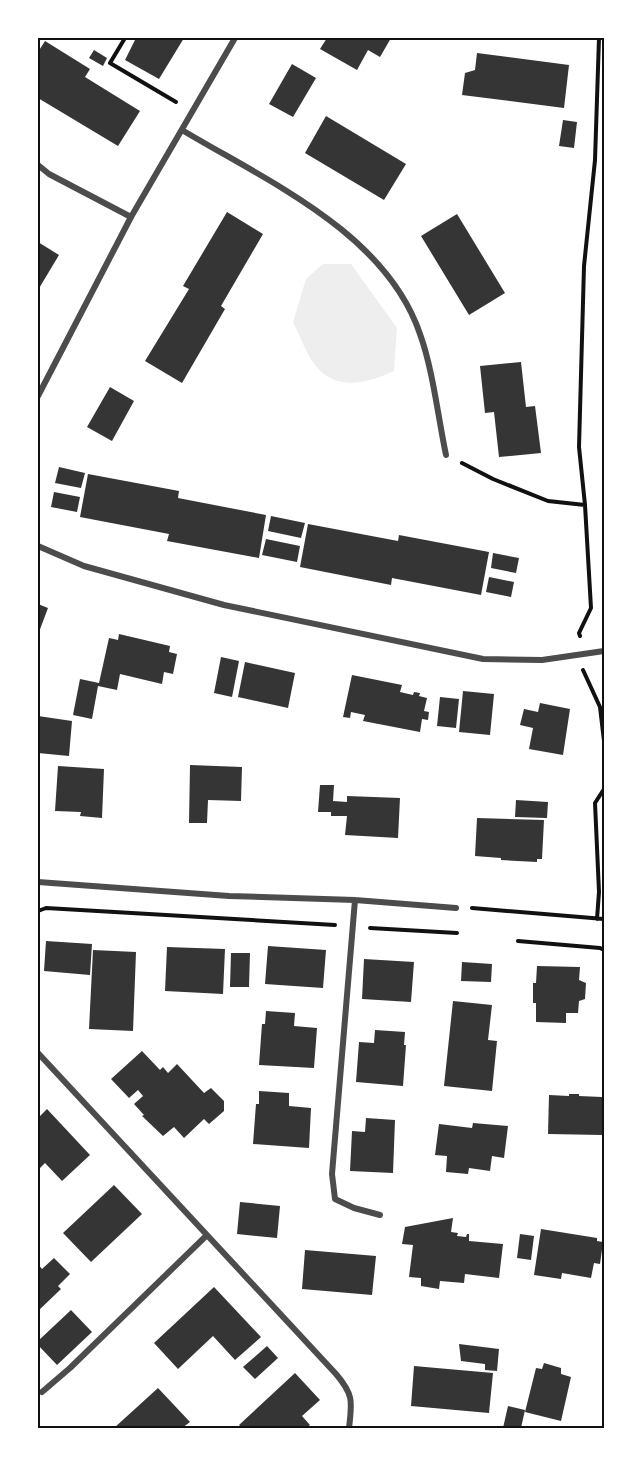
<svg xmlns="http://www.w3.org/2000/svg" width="642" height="1466" font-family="'DM Sans',sans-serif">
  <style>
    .green { fill: #eee }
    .building { fill: #353535 }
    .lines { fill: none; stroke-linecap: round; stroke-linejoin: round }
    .path { stroke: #111; stroke-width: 4 }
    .minor { stroke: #4c4c4c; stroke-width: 6 }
    .neatline { fill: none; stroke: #111; stroke-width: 2 }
  </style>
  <rect width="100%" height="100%" fill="#fff"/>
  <path class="green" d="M323 264H351L397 328 394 371C368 383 336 392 315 365 306 353 300 336 293 322L306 279Z"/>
  <path class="building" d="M136 38H184L159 79 125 60Z
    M327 38H391L380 57 368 50 357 70 320 49Z
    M45 41 90 69 85 77 140 111 118 146 38 98V52Z
    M94 50 107 58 103 66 89 58Z
    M477 53 569 65 564 108 462 95 465 73 475 70Z
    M292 64 316 78 293 117 269 104Z
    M326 116 406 164 384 200 305 153Z
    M563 120 577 122 574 148 559 146Z
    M227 212 263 234 221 306 225 309 182 383 145 361 189 289 183 286Z
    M457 214 505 293 469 315 421 236Z
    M38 242 59 255 38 290Z
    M521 362 526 407 535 406 541 453 499 457 494 412 485 413 480 366Z
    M110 387 134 401 112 441 87 427Z
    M59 467 85 473 81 488 55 483Z
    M88 474 179 491 178 498 266 515 259 558 167 541 169 534 80 517Z
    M54 492 80 497 77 512 51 507Z
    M271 516 305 523 301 538 268 531Z
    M308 524 398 541 399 535 489 552 481 595 392 578 391 585 300 567Z
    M266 539 300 546 297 562 262 555Z
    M493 553 519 558 516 573 491 568Z
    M489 577 514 582 511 597 486 592Z
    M38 604 48 608 39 632 38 631Z
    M119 634 170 646 169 652 177 654 173 674 164 672 162 684 120 674 117 690 98 686 92 719 73 715 80 679 99 683 109 638 118 640Z
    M221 657 239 661 232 697 214 693Z
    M245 662 295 673 288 708 238 697Z
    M352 675 402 685 400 692 413 695 414 692 420 693 419 696 427 698 424 711 429 712 428 720 422 719 420 732 363 721 365 715 351 712 350 718 343 717Z
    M463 691 494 694 490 735 459 732Z
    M440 697 459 699 456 728 437 726Z
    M540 703 570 709 563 755 529 749 533 728 520 725 524 709 538 712Z
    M38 716 72 721 69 756 38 753Z
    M190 765 242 767 241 801 208 800 207 823H189Z
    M58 766 104 769 102 818 80 816 81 812 55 811Z
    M320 785H334L333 801 347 802V796L400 798 398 838 345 835 347 816H331V812H318Z
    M516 800 548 802 547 818 515 817Z
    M477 818 544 820 542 859H537V862L501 860V858L475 856Z
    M46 941 92 944 90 975 44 971Z
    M268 946 326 950 323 988 265 984Z
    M167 947 225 949 223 994 165 991Z
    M93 950 136 952 133 1031 89 1029Z
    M231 953H250L249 987H230Z
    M364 959 414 962 411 1002 362 999Z
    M462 962 492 964 491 982 461 981Z
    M537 966 580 967 579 980 586 983 585 999 579 1001 578 1013H566V1023L536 1022V1003H533V983H536Z
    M453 1001 492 1005 488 1040 497 1041 492 1091 444 1086Z
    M266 1011 295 1013 294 1026 317 1028 314 1068 259 1065 262 1024H265Z
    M375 1030 405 1032 404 1045H406L403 1086 356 1082 359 1042 374 1043Z
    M142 1051 160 1070 163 1067 168 1073 177 1064 204 1093 211 1088 224 1101V1111L209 1124 204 1119 184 1138 174 1127 163 1136 142 1116 144 1115 134 1104 143 1096 138 1090 129 1098 111 1079Z
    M259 1091 289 1093V1106L311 1108 309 1148 253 1144 256 1104H259Z
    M569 1094H579V1096L602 1097V1094H604V1122H602V1135L548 1134 549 1095 569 1096Z
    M47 1109 90 1155 62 1181 45 1163 38 1170V1118Z
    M366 1118 395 1120 393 1173 350 1171 352 1131 365 1132Z
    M473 1123 508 1126 504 1158 492 1156 490 1171 469 1168 468 1174 446 1172 447 1156 435 1155 439 1124 472 1128Z
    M114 1185 142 1214 91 1262 63 1233Z
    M240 1202 280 1206 277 1238 237 1234Z
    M453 1218 451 1232 458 1233 457 1236 466 1237 467 1234H469V1241L503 1244 499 1278 465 1274 464 1283 440 1281 439 1289 421 1286V1278L409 1277 413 1245 402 1244 405 1227Z
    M541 1229 597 1238V1241L603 1242 600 1264 594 1263 591 1278 562 1273 561 1279 534 1275Z
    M520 1234 534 1236 531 1260 517 1258Z
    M305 1250 376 1256 372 1295 302 1289Z
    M54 1258 70 1274 58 1286 61 1289 38 1311V1264L42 1269Z
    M214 1287 261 1337 235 1360 213 1336 178 1369 154 1343Z
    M71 1310 92 1332 57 1365 38 1345V1341Z
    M459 1344 499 1349 497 1371 485 1370V1364L461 1361Z
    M267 1346 278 1358 255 1379 243 1367Z
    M544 1363 561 1368V1374L571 1377 561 1421 525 1412 536 1368 542 1369Z
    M414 1366 493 1373 489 1413 411 1406Z
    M295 1373 320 1400 302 1416 310 1425 306 1428H242L239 1425Z
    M158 1388 190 1422 182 1428H114Z
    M508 1406 525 1410 521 1428H503Z"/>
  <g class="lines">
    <path class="path" d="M125 38 110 63 176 102
      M462 463 493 479 548 501 585 505
      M580 636 579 633 591 608 585 505 579 447 584 266 595 160 599 38
      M583 670 600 707 604 741
      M472 908 604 919
      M38 911 46 908 335 925
      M597 919 599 892 595 803 604 789
      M370 928 457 933
      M518 941 600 948 604 950"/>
    <path class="minor" d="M182 130C267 181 386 233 420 334 433 370 438 417 446 455
      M38 165 49 174 131 217
      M38 396 131 217 235 38
      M38 546 84 566 224 605 483 659 542 660 604 651
      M38 882 229 896 355 900 456 908
      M355 900 332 1174 335 1199 354 1208 380 1215
      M38 1053 336 1374C354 1395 352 1402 349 1428
      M42 1392 70 1368 206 1236"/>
  </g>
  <rect width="642" height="1466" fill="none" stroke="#ffffff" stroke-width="78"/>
  <rect x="39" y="39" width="564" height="1388" class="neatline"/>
</svg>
